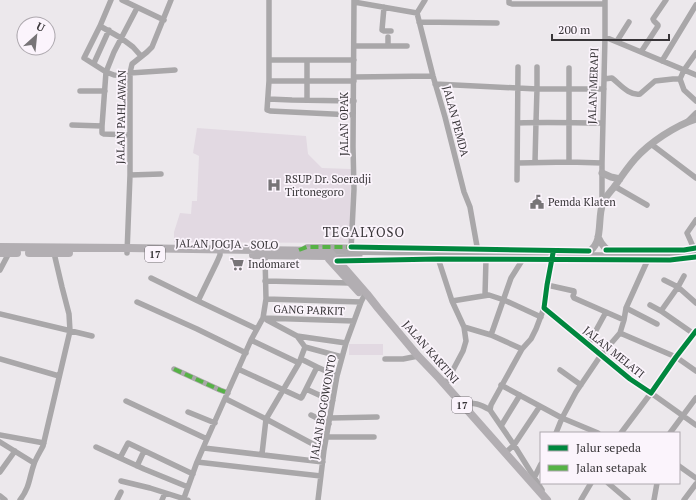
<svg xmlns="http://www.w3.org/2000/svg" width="696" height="500" font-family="'PT Serif',serif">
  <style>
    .built { fill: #e2d9e2 }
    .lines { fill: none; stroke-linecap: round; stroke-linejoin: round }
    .minor { stroke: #a9a7a9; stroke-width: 5.5 }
    .major { stroke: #acaaac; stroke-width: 7 }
    .highway { stroke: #b2aeb2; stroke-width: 8 }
    .quiet { stroke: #56b246; stroke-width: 4; stroke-dasharray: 8 4; stroke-linecap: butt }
    .cycleway-casing { stroke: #fbf4fc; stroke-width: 8 }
    .cycleway { stroke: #00873e; stroke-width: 5 }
    .labels { text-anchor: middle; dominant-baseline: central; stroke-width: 3.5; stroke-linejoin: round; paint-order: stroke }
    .shield { fill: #fbf4fc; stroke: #726e73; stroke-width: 1 }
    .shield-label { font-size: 10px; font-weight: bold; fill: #383538 }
    .street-label { font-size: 11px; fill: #383538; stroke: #fbf4fc }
    .poi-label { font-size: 11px; fill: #383538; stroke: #fbf4fc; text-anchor: start }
    .quarter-label { font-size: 13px; letter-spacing: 1px; fill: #383538; stroke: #fbf4fc }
  </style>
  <rect width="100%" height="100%" fill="#ece8ec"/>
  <path class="built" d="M197 128 306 136 308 154 322 168 351 169 350 243 174 242V232L180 213 191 214 192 201H197L199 156 193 153Z
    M349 344H383V355H349Z"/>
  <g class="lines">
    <path class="minor" d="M122 0 164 20
      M269 0V81L267 110 270 111 353 115
      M425 0 417 13 433 76 445 117 464 192 470 207 478 252
      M509 0V3L512 4H605
      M354 2 417 13
      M384 7 382 30 384 31H391
      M419 22 497 23
      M100 26 111 0
      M605 37 696 75
      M617 41 629 22
      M354 46H407
      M388 46V37
      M641 52 658 26V25L654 21 653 19 666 0
      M696 53 684 70 680 79 684 90 696 101
      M269 60H354
      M662 61 696 5
      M94 63 109 30
      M537 67V89H604
      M130 73 175 70
      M130 76 114 75 106 72 84 58 100 26 121 38 133 47 141 56
      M354 77 433 76
      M604 79 612 78C620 84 629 96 640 94L655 81 673 79H680
      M269 81H354
      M435 84 537 89 536 122 535 162
      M80 91H105
      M268 99 292 100 354 101
      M307 100V60
      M688 121 696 113
      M518 123C546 122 575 123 603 123
      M72 125 102 126
      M130 135 104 134 102 133V126L106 72 114 52 137 8
      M651 144 696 178
      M569 162V68
      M518 163 569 162 602 163
      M130 175 161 174
      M517 180 518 67
      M614 186 647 205
      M602 204V163L605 37V0
      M305 248 307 247H328L586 251
      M220 250V255L217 262 198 301 257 329
      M351 250 354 189 353 147 354 0
      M606 250H684L696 248
      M695 251 687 233 696 220
      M127 253 130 175V73L132 64 147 52 152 47 171 0
      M437 255 452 301 464 327 466 341 463 351 445 385
      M552 257 547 285 544 308 630 379 651 393 676 357 696 331
      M337 261 438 259 670 260 696 257
      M0 270 9 253
      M151 278 198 301
      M664 280 678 287 696 303
      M265 281 350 283
      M547 285 574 291V293L573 296 574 298 624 320 626 308 649 257
      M485 295 486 259
      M266 299 361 302
      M452 301 489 295 504 300 541 317
      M137 302 197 329 246 353
      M650 305 661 311 694 334
      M626 308 657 324
      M661 311 678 287 684 276
      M0 314 92 336
      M263 318 354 321
      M267 320 297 336 346 343
      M464 327 491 335 522 349
      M620 333 676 357 696 371
      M491 335 511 278 523 259
      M251 340 299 363
      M588 345 606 312
      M305 347 342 357
      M0 359 59 376
      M301 359 317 367 337 376
      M385 359H403L418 356
      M174 369 220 390 228 393
      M238 369 301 398 302 397 317 367
      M560 370 581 385
      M501 385 562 418 598 433
      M306 389 330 400H333
      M226 399 266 419 324 450
      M126 401 207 439
      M462 404C474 402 480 404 490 410
      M188 412 215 423
      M311 415 329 424
      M330 418 377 417
      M501 426 520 395
      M556 433 562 418 576 392 601 355 620 333 624 320
      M621 433 651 393 696 425
      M670 433 696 398
      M0 435 44 443
      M327 437H374
      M0 442 34 463
      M96 447 144 469 188 487
      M204 448 323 462
      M505 453 514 445 540 406
      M262 454 266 419 299 363 305 347 297 336
      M120 458 128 443 193 474
      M197 462 321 476
      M137 466 144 451
      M679 466 696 478
      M0 472 15 451
      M533 480 541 464
      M121 481 150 488 188 500
      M608 483 628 500
      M542 490 514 445 492 413 490 410 491 405 522 349 531 339 536 329 544 308
      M0 496 5 500
      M184 498 197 462 207 439 251 340 263 318 266 299 265 256
      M20 500C30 487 29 478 34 464 36 458 40 452 43 446L70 331 69 314 62 287 54 253
      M117 500 121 492
      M162 500 165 493
      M318 500 324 450 337 376 346 343 361 302 364 296
      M581 500 591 483
      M654 500 657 483
      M684 500 696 484"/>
    <path class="major" d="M602 173 611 177 620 179
      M598 237C602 246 607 251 615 255
      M329 251 583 254C606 248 596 219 603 203 605 197 611 191 615 186 621 177 628 167 635 159 649 143 676 125 696 119
      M333 256H359
      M581 256 683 254 696 253"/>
    <path class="highway" d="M0 247 128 248 329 251 333 256 347 271 367 294 378 308 418 356 439 378 547 500
      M0 253H17
      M29 253H69
      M253 255 329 256
      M329 259 359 292"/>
    <path class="quiet" d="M299 250 307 247H355
      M174 369 220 390 228 393"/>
    <defs>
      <path id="cycleway" d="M351 247 589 251
        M606 250H684L696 248
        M553 253 547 285 544 308 630 379 651 393 676 357 696 331
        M337 261 438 259 670 260 696 257"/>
    </defs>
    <use href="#cycleway" class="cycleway-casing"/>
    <use href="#cycleway" class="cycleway"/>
  </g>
  <defs>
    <symbol id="hospital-bare" viewBox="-9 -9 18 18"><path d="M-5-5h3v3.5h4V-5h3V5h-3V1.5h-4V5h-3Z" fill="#777477" stroke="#fbf4fc" stroke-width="2.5" paint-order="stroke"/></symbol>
    <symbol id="civic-bare" viewBox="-9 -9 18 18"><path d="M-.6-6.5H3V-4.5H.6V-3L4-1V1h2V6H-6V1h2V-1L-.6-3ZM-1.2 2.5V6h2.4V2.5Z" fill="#777477" stroke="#fbf4fc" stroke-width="2.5" paint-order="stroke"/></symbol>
    <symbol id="supermarket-bare" viewBox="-9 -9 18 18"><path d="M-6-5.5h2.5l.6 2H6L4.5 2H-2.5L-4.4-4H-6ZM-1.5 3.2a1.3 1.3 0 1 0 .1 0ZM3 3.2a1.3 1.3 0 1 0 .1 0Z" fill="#777477" stroke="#fbf4fc" stroke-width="2.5" paint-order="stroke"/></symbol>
  </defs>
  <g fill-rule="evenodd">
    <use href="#hospital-bare" x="264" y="175" width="20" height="20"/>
    <use href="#civic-bare" x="527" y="192" width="20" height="20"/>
    <use href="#supermarket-bare" x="227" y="254" width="20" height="20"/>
  </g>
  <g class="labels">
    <g class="shield">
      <rect x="145" y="246" width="20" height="16" rx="3"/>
      <rect x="452" y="397" width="20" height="16" rx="3"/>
    </g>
    <g class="shield-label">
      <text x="155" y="254">17</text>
      <text x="462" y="405">17</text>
    </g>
    <g class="street-label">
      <text transform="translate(593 86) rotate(-88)">JALAN MERAPI</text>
      <text transform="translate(121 117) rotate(-89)">JALAN PAHLAWAN</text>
      <text transform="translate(456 121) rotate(75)">JALAN PEMDA</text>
      <text transform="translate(344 124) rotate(-90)">JALAN OPAK</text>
      <text transform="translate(227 244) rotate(1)">JALAN JOGJA - SOLO</text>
      <text transform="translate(309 310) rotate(2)">GANG PARKIT</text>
      <text transform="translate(431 352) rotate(49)">JALAN KARTINI</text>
      <text transform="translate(614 352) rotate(39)">JALAN MELATI</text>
      <text transform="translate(323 407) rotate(-80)">JALAN BOGOWONTO</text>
    </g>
    <g class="poi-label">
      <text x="285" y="179">RSUP Dr. Soeradji<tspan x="285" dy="13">Tirtonegoro</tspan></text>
      <text x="548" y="202">Pemda Klaten</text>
      <text x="248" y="264">Indomaret</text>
    </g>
    <g class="quarter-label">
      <text x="364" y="232">TEGALYOSO</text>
    </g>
  </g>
  <rect x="540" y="432" width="140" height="52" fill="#fbf4fc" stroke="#ada8ae"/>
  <rect x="548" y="445" width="20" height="6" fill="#00873e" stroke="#ada8ae"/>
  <text x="576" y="452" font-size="12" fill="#383538">Jalur sepeda</text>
  <rect x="548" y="465" width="20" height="6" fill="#56b246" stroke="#ada8ae"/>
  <text x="576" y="472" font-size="12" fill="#383538">Jalan setapak</text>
  <g transform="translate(36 36) rotate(27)"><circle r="19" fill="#fbf4fc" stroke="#ada8ae"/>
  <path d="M0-3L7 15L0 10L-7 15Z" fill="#777477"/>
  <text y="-6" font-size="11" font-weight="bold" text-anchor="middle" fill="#383538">U</text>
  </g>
  <path d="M552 34v6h117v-6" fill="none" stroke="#383538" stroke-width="2"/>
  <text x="558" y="34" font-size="12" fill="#383538" stroke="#fbf4fc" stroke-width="3" paint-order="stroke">200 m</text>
</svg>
